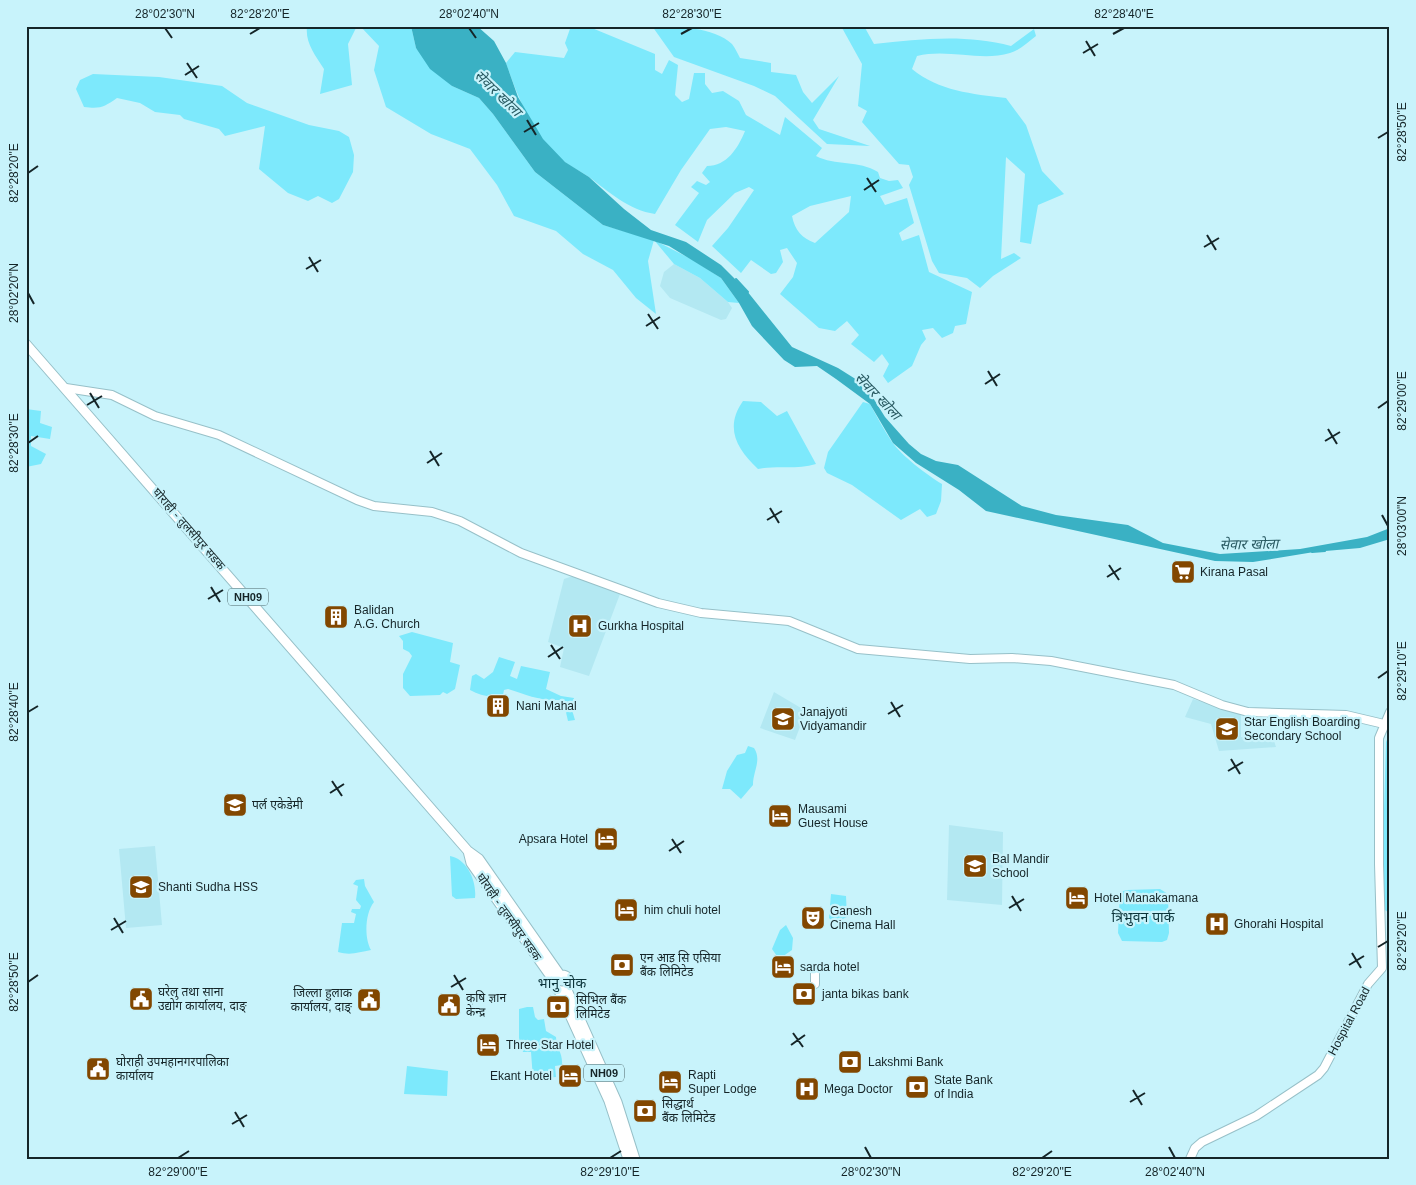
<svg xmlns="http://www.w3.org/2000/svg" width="1416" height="1185" font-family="Arial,'Noto Sans Devanagari',sans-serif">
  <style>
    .built { fill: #b3e8f2 }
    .green { fill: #7de9fc; fill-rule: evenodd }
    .water { fill: #3ab1c4 }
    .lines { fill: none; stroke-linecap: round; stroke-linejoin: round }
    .stream { stroke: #3ab1c4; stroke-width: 2 }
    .secondary-casing { stroke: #97c0c8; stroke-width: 10 }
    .primary-casing { stroke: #97c0c8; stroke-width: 11 }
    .secondary { stroke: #fff; stroke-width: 8 }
    .primary { stroke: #fff; stroke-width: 9 }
    .ticks { fill: none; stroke: #152528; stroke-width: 2 }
    .labels { text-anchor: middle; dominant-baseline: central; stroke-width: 4.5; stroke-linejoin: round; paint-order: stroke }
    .shield { fill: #c8f3fb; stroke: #4b6367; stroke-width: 1 }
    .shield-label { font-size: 11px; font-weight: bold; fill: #152528 }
    .street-label { font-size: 12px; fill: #152528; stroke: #c8f3fb }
    .poi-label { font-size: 12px; fill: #152528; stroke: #c8f3fb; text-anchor: start }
    .water-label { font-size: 14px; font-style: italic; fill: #275860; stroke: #c8f3fb }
    .neighbourhood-label { font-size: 14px; fill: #0b343a; stroke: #c8f3fb }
    .neatline { fill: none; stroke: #152528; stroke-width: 2 }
    .ticks-label { font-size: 12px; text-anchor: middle; fill: #152528 }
  </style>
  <rect width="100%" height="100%" fill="#c8f3fb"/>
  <path class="built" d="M674 264 700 278 728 302 732 308 726 319 721 320 670 298 660 286 664 272Z
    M573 576 620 594 589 676 560 667 564 648 548 642 564 579Z
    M774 692 806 711 795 740 760 728Z
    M1193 699 1241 714V737L1272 735 1276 747 1219 751 1211 724 1185 717Z
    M949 825 1003 832 1002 905 947 900Z
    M155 846 162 925 126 928 119 849Z"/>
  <path class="green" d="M307 26H357L348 44 352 85 320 94 324 69C315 55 305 43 307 26Z
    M360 26H411L416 48 452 86 479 98 493 114 535 172 603 225 654 240 693 260 721 278 739 303 728 302 700 278 674 264 654 240 648 261 656 314 636 298 613 270 583 254 556 231 514 216 497 185 470 149 431 134 386 107 374 70 379 46Z
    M571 26H587L655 54V70L662 74 669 60 678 65 675 95 682 102 689 99 694 73H705V84L712 93 723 91 739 101 746 115 780 135 785 117 822 148 816 156C835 166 859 160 878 172L880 178 889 181 898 180 903 188 880 196 885 205 907 198 914 223 899 233 902 241 919 235 929 272 972 292 966 324 955 326 953 333 942 338 933 328 922 330 926 339 921 345 912 366 888 383 883 376 889 364 882 354 874 362 851 344 859 335 847 321 835 331 819 328 780 294 793 277 797 263 787 248 780 250 783 262 776 273 771 274 751 260 741 273 712 246 728 228 754 190 749 187 735 193 707 220 698 242 675 225 699 193 691 187 697 181 706 185 710 182 702 173 707 166C727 166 738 148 745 131L726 127 710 129 681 170 655 214C629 210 609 192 589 177 582 172 573 168 566 163 535 141 518 98 506 63L515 52 564 58 568 50 565 43ZM851 196 849 212 815 243C802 238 795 231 792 216L810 206Z
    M652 26C675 26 714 27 732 44 735 48 738 54 740 58L771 63V72L796 75 803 92 812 103 839 76 813 120 819 129 870 146 827 144 775 96 754 86 674 57Z
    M841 26H864L874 44C920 39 966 34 1011 46L1034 29 1036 36C1028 42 1019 51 1010 53 980 62 948 48 917 56L912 69C939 91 972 94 1006 98L1026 125 1042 171 1064 194 1038 205 1031 244 1020 242 1025 174 1006 157 1001 259 1014 253 1021 258 993 276 980 288 967 278 939 273 932 261 909 185 913 177 909 165 899 164 862 122 867 111 858 106 862 64Z
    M93 74 159 77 222 86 247 103 309 125 339 131 349 137 354 155 353 172 339 199 332 203 318 196 308 201 288 193 259 169 265 126 225 136 219 129 184 119 180 115 155 112 140 103 117 98C104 107 101 109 84 107L76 89 80 80Z
    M743 401 761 402 777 416 787 411 816 464C797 470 778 465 758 469 737 449 724 428 743 401Z
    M863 402 870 404C877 417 884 430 892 442 902 456 927 475 942 484L941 501 936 514 927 517 920 509 901 520 852 485 827 473 824 468 828 452Z
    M26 409 41 411 40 423 52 427 50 439 31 436V446L46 454 41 464 26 467Z
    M412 632 453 643 450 662 460 665 455 689 447 694 443 692 440 695 410 696 403 688V674L412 656 409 652 403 649V641L399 636Z
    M499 657 515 662 510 676 517 679 521 666 550 672 546 689 561 696 574 698 572 710 575 720 568 721 565 708 560 700C540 701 527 695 508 689L504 690 503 695C491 698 481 696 470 690L472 676 476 674 484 679 493 672Z
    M1390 732V913H1389L1385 910 1382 878 1386 742Z
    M748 746 754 748C762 760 753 771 753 785L741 799 730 789H722L727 771 737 755 745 753Z
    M450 856C467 859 477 881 475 898L456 899 452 896Z
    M364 879 365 886 374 902C365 913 364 938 371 950 359 952 351 956 338 952L342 923H354L356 914 351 912 352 909H360L361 906 356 900 358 886 353 884 356 880Z
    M1160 889 1168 894 1169 933 1167 940 1162 942 1122 941 1118 933 1120 892 1127 890Z
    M831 894 846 896 847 917 834 923 829 918Z
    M786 925 793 938 792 950 779 959 772 949 780 930Z
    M527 1007H533L535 1017 538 1020 544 1019 546 1031 556 1037C556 1047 563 1053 562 1065L555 1066 556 1077 533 1079 531 1052H523L519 1038V1009Z
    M407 1066 448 1071 447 1096 404 1094Z"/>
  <path class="water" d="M411 26H477L494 41 506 63 518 97 543 139 565 162 589 177 624 209 651 230 686 242 721 265 747 291 792 347 838 368 865 385 885 417 909 444 921 454 936 461 958 465 1022 506 1056 515 1128 525 1163 543 1220 554 1300 549 1367 537 1390 528V539L1360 548 1314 552 1253 562 1215 561 986 511 959 490 916 463 893 443 870 404 836 379 817 366 795 367 784 360 752 326 739 303 721 278 669 246 603 225 535 172 493 114 479 98 452 86 430 69 416 48Z"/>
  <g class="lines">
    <path class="stream" d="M736 279 748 292
      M1312 552 1325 551"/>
    <defs>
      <path id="secondary" d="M66 388 112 395 155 416 219 435 357 500 374 506 432 512 460 521 521 553 658 603 701 613 789 621 858 649 970 659 1012 658 1051 661 1174 685 1222 705 1248 712 1346 715 1384 724
        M815 984V973
        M1190 1159 1195 1148 1202 1142 1256 1116 1318 1075 1324 1068 1368 984 1382 968 1379 864V738L1390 712"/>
      <path id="primary" d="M26 344 468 851 479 859 560 975
        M468 851 471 863 554 981
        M554 983a8 8 0 1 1 16 0a8 8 0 1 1-16 0Z
        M567 990 617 1102 635 1159
        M559 991 609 1101 628 1159"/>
    </defs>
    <use href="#secondary" class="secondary-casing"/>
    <use href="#primary" class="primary-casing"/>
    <use href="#secondary" class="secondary"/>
    <use href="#primary" class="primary"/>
  </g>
  <path class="ticks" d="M165 28 172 38M469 28 476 38M250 34 260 28M681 34 692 28M1113 34 1124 28M1086 41 1095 56M1083 53 1098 44M187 63 197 78M185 75 199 66M527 120 536 135M524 132 539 123M1378 138 1388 132M28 173 38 166M867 178 876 192M864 190 879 180M1207 235 1216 250M1204 247 1219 238M309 257 318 272M306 269 321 260M28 293 34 304M648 314 658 329M646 326 660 317M988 371 997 386M985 384 1000 374M90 393 99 408M87 405 102 396M1378 408 1388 401M1328 429 1337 444M1325 441 1340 432M28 443 38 436M430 451 439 466M427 463 442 453M770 508 779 523M1382 515 1388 526M767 520 782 511M1109 565 1119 580M1107 577 1121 568M211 587 220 602M208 599 223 590M551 645 560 659M548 657 563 647M1378 678 1388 671M891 702 900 717M28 712 38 706M888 714 903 705M1231 759 1240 774M1228 771 1243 762M332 781 342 796M330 793 344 784M672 839 681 853M669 851 684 841M1012 896 1021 911M1009 908 1024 899M114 918 123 933M111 930 126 921M1378 947 1388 941M1352 953 1361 968M1349 965 1364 956M454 975 463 990M28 982 38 975M451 987 466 978M793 1033 803 1047M791 1045 805 1035M1133 1090 1142 1105M1130 1102 1145 1093M235 1112 244 1127M232 1124 247 1115M865 1147 871 1158M1169 1147 1175 1158M178 1158 189 1151M610 1158 621 1151M1042 1158 1052 1151"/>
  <defs>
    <symbol id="supermarket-square" viewBox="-11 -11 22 22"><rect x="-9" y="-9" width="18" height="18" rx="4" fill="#824700" stroke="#c8f3fb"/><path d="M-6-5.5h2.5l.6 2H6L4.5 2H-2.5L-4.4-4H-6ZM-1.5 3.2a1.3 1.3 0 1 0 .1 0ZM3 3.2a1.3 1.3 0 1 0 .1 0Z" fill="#fff"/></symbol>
    <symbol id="building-square" viewBox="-11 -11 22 22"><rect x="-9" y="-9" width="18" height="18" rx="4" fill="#824700" stroke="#c8f3fb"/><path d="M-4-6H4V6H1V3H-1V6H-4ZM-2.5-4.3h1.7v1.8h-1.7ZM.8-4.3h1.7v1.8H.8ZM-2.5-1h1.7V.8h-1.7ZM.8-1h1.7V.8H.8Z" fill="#fff"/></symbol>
    <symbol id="hospital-square" viewBox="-11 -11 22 22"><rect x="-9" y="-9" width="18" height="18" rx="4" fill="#824700" stroke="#c8f3fb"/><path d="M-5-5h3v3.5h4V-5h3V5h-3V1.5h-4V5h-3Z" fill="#fff"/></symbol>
    <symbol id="school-square" viewBox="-11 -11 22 22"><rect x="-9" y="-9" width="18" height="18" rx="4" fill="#824700" stroke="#c8f3fb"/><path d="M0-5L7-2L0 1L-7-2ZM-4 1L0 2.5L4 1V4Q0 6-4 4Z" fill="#fff"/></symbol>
    <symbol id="hotel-square" viewBox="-11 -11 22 22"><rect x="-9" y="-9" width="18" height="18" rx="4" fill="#824700" stroke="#c8f3fb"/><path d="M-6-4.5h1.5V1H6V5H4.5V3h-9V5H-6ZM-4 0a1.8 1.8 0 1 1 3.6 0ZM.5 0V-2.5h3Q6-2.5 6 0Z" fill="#fff"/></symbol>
    <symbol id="theatre-square" viewBox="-11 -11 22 22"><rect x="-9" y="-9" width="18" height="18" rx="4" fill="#824700" stroke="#c8f3fb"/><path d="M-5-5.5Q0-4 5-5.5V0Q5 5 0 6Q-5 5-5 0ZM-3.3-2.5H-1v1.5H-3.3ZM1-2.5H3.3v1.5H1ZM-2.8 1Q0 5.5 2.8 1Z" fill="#fff"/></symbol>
    <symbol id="bank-square" viewBox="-11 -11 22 22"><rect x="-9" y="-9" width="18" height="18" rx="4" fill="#824700" stroke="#c8f3fb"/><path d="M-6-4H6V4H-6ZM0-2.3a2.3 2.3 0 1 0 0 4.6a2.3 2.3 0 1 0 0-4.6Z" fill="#fff"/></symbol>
    <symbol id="civic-square" viewBox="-11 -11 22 22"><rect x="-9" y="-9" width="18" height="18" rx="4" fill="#824700" stroke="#c8f3fb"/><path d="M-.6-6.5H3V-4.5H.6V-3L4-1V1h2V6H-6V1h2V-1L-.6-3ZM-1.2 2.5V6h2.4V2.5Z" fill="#fff"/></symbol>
  </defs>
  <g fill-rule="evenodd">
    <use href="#supermarket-square" x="1169" y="558" width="28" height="28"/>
    <use href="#building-square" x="322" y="603" width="28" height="28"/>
    <use href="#hospital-square" x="566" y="612" width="28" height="28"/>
    <use href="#building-square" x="484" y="692" width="28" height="28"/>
    <use href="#school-square" x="769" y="705" width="28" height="28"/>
    <use href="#school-square" x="1213" y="715" width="28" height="28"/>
    <use href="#school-square" x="221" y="791" width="28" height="28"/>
    <use href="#hotel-square" x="766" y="802" width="28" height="28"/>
    <use href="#hotel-square" x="592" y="825" width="28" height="28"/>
    <use href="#school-square" x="961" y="852" width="28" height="28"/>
    <use href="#school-square" x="127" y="873" width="28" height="28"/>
    <use href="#hotel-square" x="1063" y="884" width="28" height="28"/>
    <use href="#hotel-square" x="612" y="896" width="28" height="28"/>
    <use href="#theatre-square" x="799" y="904" width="28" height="28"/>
    <use href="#hospital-square" x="1203" y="910" width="28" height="28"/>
    <use href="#bank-square" x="608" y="951" width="28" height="28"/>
    <use href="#hotel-square" x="769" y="953" width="28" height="28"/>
    <use href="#bank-square" x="790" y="980" width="28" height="28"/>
    <use href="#civic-square" x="127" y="985" width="28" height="28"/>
    <use href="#civic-square" x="355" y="986" width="28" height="28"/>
    <use href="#civic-square" x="435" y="991" width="28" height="28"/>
    <use href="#bank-square" x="544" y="993" width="28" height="28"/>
    <use href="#hotel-square" x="474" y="1031" width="28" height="28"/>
    <use href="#bank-square" x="836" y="1048" width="28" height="28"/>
    <use href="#civic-square" x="84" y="1055" width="28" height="28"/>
    <use href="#hotel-square" x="556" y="1062" width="28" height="28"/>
    <use href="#hotel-square" x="656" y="1068" width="28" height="28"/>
    <use href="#bank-square" x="903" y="1073" width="28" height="28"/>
    <use href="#hospital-square" x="793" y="1075" width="28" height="28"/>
    <use href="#bank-square" x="631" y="1097" width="28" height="28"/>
  </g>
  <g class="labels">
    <g class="shield">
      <rect x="228" y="588.5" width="40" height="17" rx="4"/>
      <rect x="584" y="1064.5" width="40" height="17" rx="4"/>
    </g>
    <g class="shield-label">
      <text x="248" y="597">NH09</text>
      <text x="604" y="1073">NH09</text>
    </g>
    <g class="street-label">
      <text transform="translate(189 529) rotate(49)">घोराही - तुलसीपुर सडक</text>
      <text transform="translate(509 917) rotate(55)">घोराही - तुलसीपुर सडक</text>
      <text transform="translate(1349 1021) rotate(-62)">Hospital Road</text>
    </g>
    <g class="poi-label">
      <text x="1200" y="572">Kirana Pasal</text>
      <text x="354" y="610">Balidan<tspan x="354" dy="14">A.G. Church</tspan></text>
      <text x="598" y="626">Gurkha Hospital</text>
      <text x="516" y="706">Nani Mahal</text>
      <text x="800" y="712">Janajyoti<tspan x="800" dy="14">Vidyamandir</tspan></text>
      <text x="1244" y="722">Star English Boarding<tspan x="1244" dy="14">Secondary School</tspan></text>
      <text x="252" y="805">पर्ल एकेडेमी</text>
      <text x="798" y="809">Mausami<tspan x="798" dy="14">Guest House</tspan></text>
      <text x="588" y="839" text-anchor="end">Apsara Hotel</text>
      <text x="992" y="859">Bal Mandir<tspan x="992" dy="14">School</tspan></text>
      <text x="158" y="887">Shanti Sudha HSS</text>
      <text x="1094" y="898">Hotel Manakamana</text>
      <text x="644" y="910">him chuli hotel</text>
      <text x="830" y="911">Ganesh<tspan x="830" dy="14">Cinema Hall</tspan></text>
      <text x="1234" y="924">Ghorahi Hospital</text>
      <text x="640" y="958">एन आइ सि एसिया<tspan x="640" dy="14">बैंक लिमिटेड</tspan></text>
      <text x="800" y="967">sarda hotel</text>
      <text x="158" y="992">घरेलु तथा साना<tspan x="158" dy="14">उद्योग कार्यालय, दाङ्</tspan></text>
      <text x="352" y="993" text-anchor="end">जिल्ला हुलाक<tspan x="352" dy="14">कार्यालय, दाङ्</tspan></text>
      <text x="822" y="994">janta bikas bank</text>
      <text x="466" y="998">कृषि ज्ञान<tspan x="466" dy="14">केन्द्र</tspan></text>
      <text x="576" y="1000">सिभिल बैंक<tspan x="576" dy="14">लिमिटेड</tspan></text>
      <text x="506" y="1045">Three Star Hotel</text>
      <text x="116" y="1062">घोराही उपमहानगरपालिका<tspan x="116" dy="14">कार्यालय</tspan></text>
      <text x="868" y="1062">Lakshmi Bank</text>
      <text x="688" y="1075">Rapti<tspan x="688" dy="14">Super Lodge</tspan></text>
      <text x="552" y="1076" text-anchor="end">Ekant Hotel</text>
      <text x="934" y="1080">State Bank<tspan x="934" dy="14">of India</tspan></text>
      <text x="824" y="1089">Mega Doctor</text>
      <text x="662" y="1104">सिद्धार्थ<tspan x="662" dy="14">बैंक लिमिटेड</tspan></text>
    </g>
    <g class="water-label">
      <text transform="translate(498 93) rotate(44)">सेवार खोला</text>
      <text transform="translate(878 396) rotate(46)">सेवार खोला</text>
      <text transform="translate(1249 544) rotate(-1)">सेवार खोला</text>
    </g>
    <g class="neighbourhood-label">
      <text x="1143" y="917">त्रिभुवन पार्क</text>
      <text x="562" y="983">भानु चोक</text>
    </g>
  </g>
  <rect width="1416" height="1185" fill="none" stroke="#c8f3fb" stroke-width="55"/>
  <rect x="28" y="28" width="1360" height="1130" class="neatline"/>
  <g class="ticks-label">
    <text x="165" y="18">28°02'30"N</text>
    <text x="260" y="18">82°28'20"E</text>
    <text x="469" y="18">28°02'40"N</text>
    <text x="692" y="18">82°28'30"E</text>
    <text x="1124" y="18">82°28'40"E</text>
    <text transform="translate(1402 132) rotate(-90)" y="4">82°28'50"E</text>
    <text transform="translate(14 173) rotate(-90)" y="4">82°28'20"E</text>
    <text transform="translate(14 293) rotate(-90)" y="4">28°02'20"N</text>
    <text transform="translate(1402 401) rotate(-90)" y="4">82°29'00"E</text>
    <text transform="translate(14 443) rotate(-90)" y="4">82°28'30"E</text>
    <text transform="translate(1402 526) rotate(-90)" y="4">28°03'00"N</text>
    <text transform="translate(1402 671) rotate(-90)" y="4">82°29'10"E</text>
    <text transform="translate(14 712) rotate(-90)" y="4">82°28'40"E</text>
    <text transform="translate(1402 941) rotate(-90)" y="4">82°29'20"E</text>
    <text transform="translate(14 982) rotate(-90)" y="4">82°28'50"E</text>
    <text x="178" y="1176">82°29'00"E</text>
    <text x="610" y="1176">82°29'10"E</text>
    <text x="871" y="1176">28°02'30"N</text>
    <text x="1042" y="1176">82°29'20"E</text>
    <text x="1175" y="1176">28°02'40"N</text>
  </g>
</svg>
